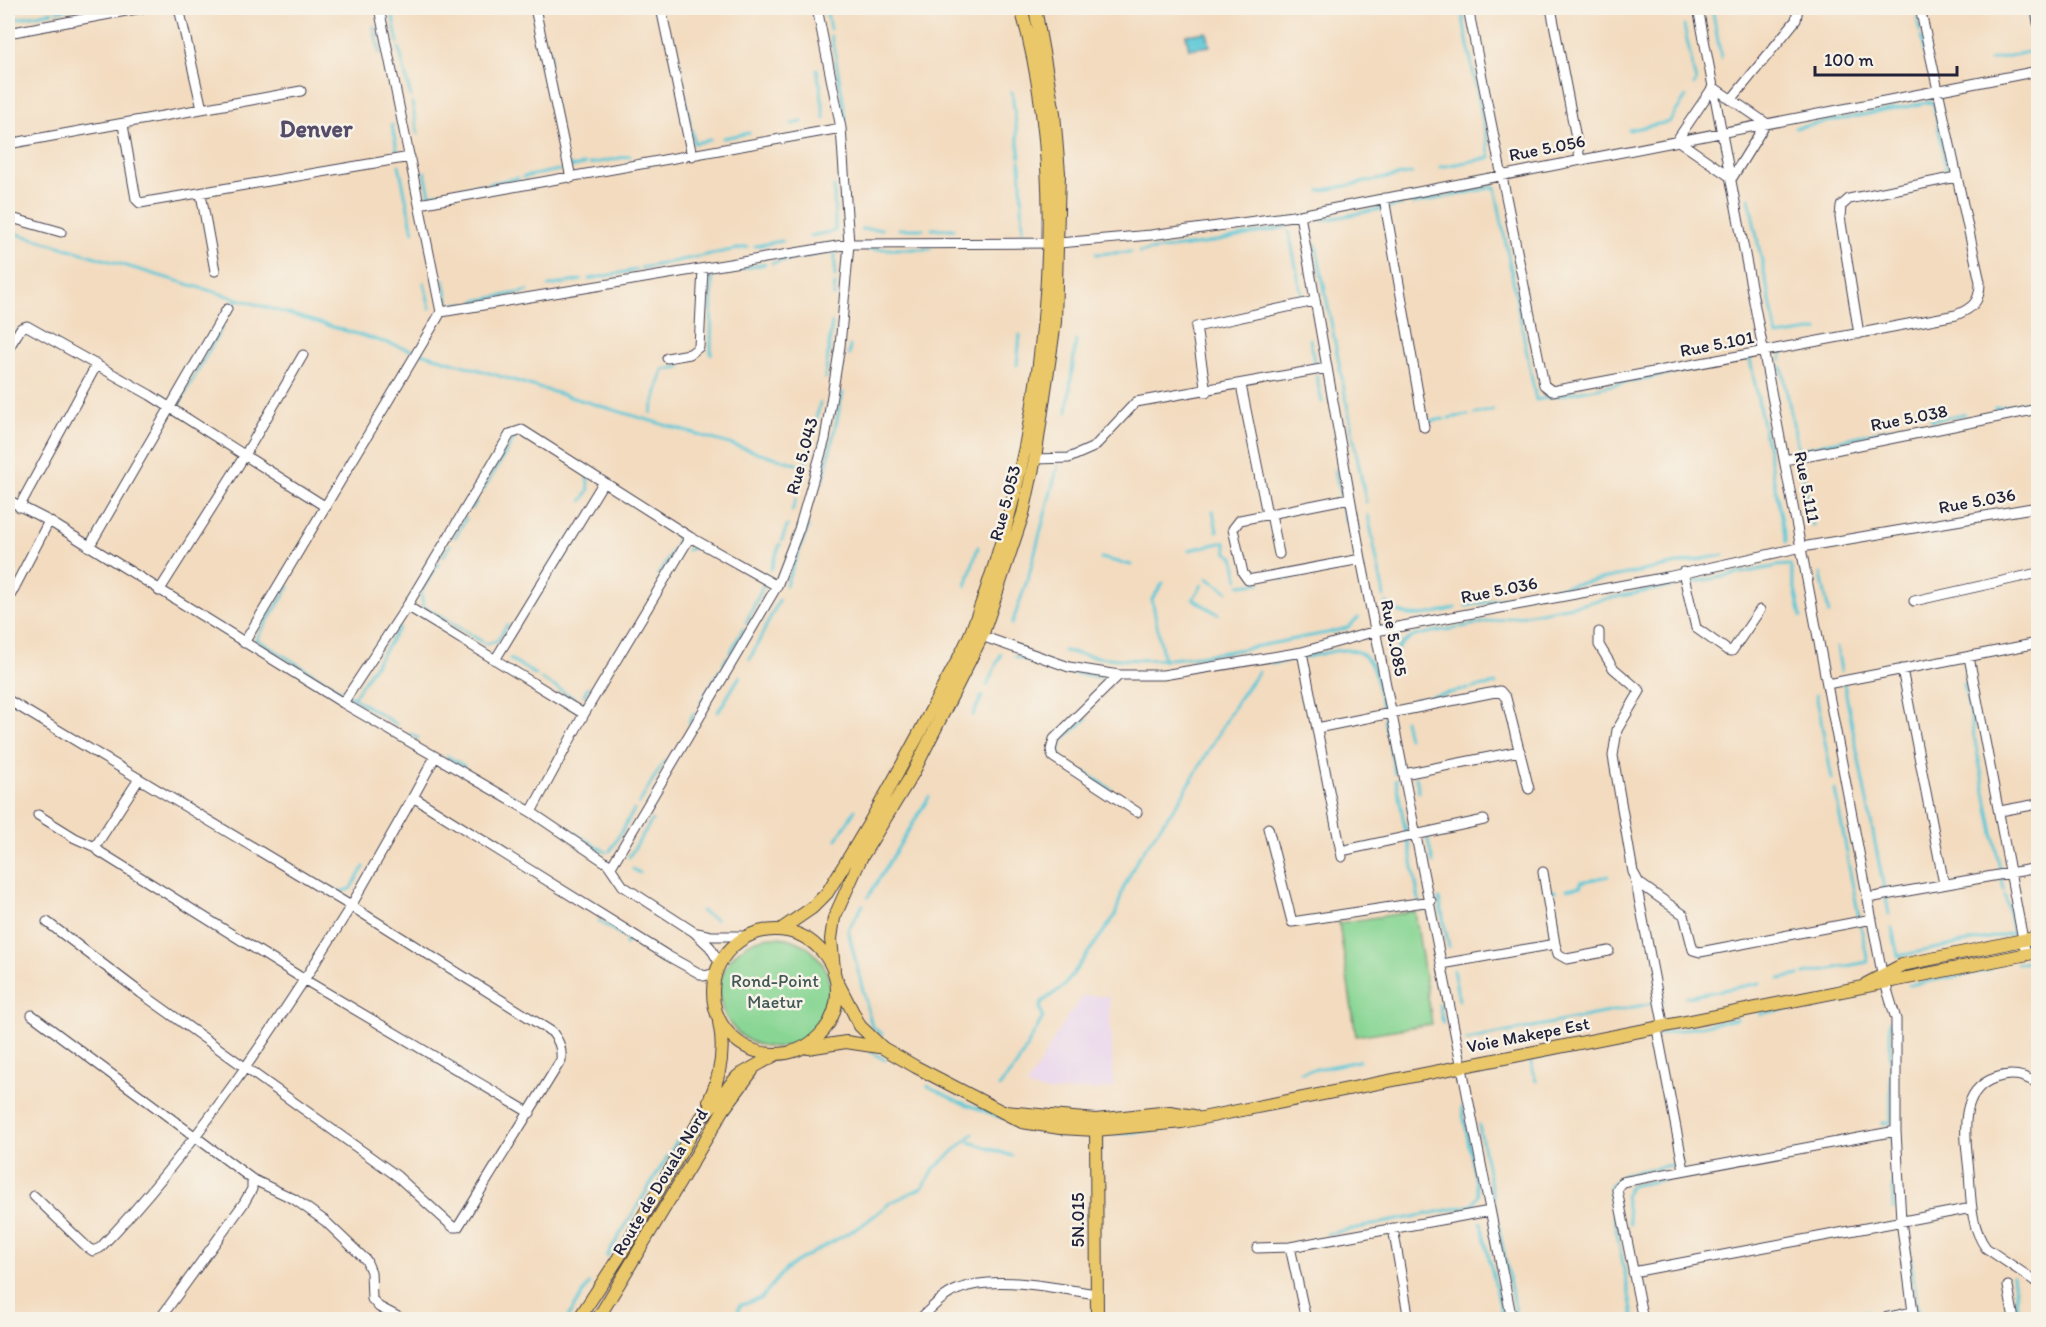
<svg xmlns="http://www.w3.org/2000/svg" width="2046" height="1327" font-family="Itim,sans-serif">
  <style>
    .built { fill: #e8d2ee }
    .park { fill: #89d694; stroke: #567c68; stroke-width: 1.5 }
    .water { fill: #5cc7d7; stroke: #3f7489; stroke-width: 1.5 }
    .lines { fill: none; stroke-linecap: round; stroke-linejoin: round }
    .stream { stroke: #5cc7d7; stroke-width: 3 }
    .minor-casing { stroke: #413e4f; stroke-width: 11 }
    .major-casing { stroke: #413e4f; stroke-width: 14 }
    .minor { stroke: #fff; stroke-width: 9 }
    .major { stroke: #eac769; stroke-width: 12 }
    .labels { text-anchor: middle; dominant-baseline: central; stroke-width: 5; stroke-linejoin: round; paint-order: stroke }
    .street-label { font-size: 18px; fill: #22223b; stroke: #f7f3e8 }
    .park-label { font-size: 18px; fill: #415856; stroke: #f7f3e8 }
    .district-label { font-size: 24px; font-weight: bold; fill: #564d6b; stroke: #f7f3e8 }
  </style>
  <rect width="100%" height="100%" fill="#f7f3e8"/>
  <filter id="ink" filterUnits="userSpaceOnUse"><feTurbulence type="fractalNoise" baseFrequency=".0167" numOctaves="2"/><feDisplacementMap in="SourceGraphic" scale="12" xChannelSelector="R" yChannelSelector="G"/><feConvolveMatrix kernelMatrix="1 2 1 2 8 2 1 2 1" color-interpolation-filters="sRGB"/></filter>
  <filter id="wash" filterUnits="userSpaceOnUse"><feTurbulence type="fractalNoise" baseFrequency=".008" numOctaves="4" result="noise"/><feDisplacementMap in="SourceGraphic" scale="24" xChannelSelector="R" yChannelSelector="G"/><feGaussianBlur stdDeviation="1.35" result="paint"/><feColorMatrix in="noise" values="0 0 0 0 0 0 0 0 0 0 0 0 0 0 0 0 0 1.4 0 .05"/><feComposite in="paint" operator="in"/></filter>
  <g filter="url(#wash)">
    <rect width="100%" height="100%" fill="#f3dbbf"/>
    <path class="built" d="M1083 996H1109L1114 1088 1050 1092 1026 1087 1067 1017Z"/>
    <path class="park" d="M1415 911 1432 1024 1356 1036 1339 923Z
      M720 992a55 55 0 1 1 110 0a55 55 0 1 1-110 0Z"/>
    <path class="water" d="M1207 32 1210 46 1189 49 1186 35Z"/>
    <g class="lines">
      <path class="stream" d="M391 8 398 43
        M826 8 830 29
        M1461 8 1476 87
        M1712 8 1721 58
        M1788 8 1789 11
        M57 11 73 8
        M1917 18 1920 32
        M10 20 52 12
        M1684 26 1696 82 1694 85
        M374 27 380 53
        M831 36 836 58
        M1921 37 1925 56
        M399 48 411 97
        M549 50 551 60
        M678 60 690 124
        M1990 60 2038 50 2028 8
        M836 61 846 119
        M817 69 819 82
        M820 83 824 118
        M1477 90 1490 157
        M1012 92 1020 157
        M412 103 418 134
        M792 124 802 122
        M392 125 398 155
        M1795 128 1931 102 1934 105 1947 173
        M692 130 694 143 710 140
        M1629 130 1669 122 1686 97
        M723 138 749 133
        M1020 161 1023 230
        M590 164 630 156
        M399 165 413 232
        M571 165 572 167 585 164
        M1440 167 1488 158
        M425 172 430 195 439 193
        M523 177 559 170
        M488 184 518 178
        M1320 191 1412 173
        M446 192 480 185
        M1749 198 1777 336 1818 330
        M1412 204 1495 187 1536 400 1744 359
        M1324 220 1402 205
        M861 229H882
        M899 229H923
        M932 229H954
        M8 231 797 464
        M1289 232 1302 296
        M810 236 835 231 834 187
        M1316 245 1366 502
        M755 246 782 241
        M867 249H931
        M1139 252 1203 244 1287 227
        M1096 254 1131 252
        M793 259 834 251
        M772 263 790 259
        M641 268 747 247
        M835 277V254
        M444 279 449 306 465 303
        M589 279 636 270
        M424 283 430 308
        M549 286 581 280
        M834 296 835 284
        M475 301 528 291
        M231 311 237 299
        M1310 339 1315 367
        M711 354 712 275 765 264
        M849 355 850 346
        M1748 359H1750L1786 542
        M1781 360 1782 352
        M1017 365 1020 335
        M1782 367 1798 449
        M1316 375 1322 402
        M825 378 832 323
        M1995 408 2038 400
        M175 411 222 327
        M1067 412 1076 340
        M651 413 663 370 680 367
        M1475 414 1493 410
        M1449 418 1468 415
        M1931 420 1964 414
        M1425 422 1444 419
        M1806 448 1894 428
        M1800 460 1813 526
        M805 464 820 403
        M1335 470 1341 498
        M823 481 843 393
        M482 492 514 439
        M582 501 589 490 587 476
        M1342 506 1346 522
        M472 509 476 502
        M792 511 796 499
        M1213 511 1217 531
        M1368 515 1384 596
        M455 537 466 518
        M782 540 787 526
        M687 550 700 545
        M1189 550 1225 542 1227 553 1234 557 1238 579
        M443 557 450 545
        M1101 558 1131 565
        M439 563 421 592 423 606 486 644 497 641 507 625
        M1775 566 1790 565 1793 579
        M771 569 780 544
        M1305 574 1344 567
        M1821 574 1829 614
        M658 575 678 542 675 530
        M1207 578 1227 591
        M1282 579 1300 575
        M1793 580 1801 617
        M1163 583 1152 599 1164 661
        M1690 583 1773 567
        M786 585 808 527
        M1202 585 1193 599 1218 614
        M1240 585 1260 583
        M966 586 978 547
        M289 587 256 639 396 724
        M1386 602C1404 624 1433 613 1456 608
        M1590 602 1684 584
        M1466 606 1723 555
        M746 623 764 584
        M1012 624 1029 575 1058 465
        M1461 627 1588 603
        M1837 647 1841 671
        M1064 651C1156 673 1237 649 1327 633L1347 628 1358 618
        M730 653 743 629
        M1015 656 1065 672 1112 679
        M1306 657C1335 652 1365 637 1375 676
        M510 659 536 675
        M750 659 779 600
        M723 664 727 657
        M1272 664 1301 658
        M1394 667C1392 632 1431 633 1457 628
        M1376 677 1383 712
        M541 679 574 698
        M1844 684 1889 914
        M1964 684 2004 890
        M987 685 1001 654
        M1472 688 1496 684
        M584 695 588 687
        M1816 695 1821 719
        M1429 697 1468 689
        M353 698 399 628
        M1416 699 1425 698
        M701 702 720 670
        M718 712 740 676
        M973 715 982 696
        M1384 719 1395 773
        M1404 720 1408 738
        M1821 721 1832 779
        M689 722 694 713
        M411 734 418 738
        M447 756 464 766
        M1061 757C1052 741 1076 729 1087 719
        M1084 772 1111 789
        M1416 777 1419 792
        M1396 780 1406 834
        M652 781 664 762
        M1835 790 1847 853
        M507 793 516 798
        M639 804 651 783
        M535 810 606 852
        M1427 835 1433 863
        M837 839 855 810
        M1408 840 1421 911
        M610 851 634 810
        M629 857 652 820
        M633 869 640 873
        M330 887 339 892 350 889 364 867
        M1567 889 1581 886V882L1608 876
        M1555 891 1551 892 1558 924
        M868 897 929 797
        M1439 899 1449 947
        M863 905 848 930 872 1027 882 1034
        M701 911 716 920
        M599 921 628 939 625 945
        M1892 928 1898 956 2013 933 2005 895
        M2033 929 2038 928
        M2017 964 2038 960
        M1453 970 1459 1000
        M1804 974 1868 962 1847 857
        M1779 979 1799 975
        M1909 985 1990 970
        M1686 997 1760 983
        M1439 1004 1443 1023
        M1760 1014 1859 995
        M1467 1040 1664 1001
        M871 1052 885 1060
        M1530 1059 1536 1081
        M1527 1060 1737 1019
        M1471 1071 1515 1062
        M1301 1072 1359 1061
        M928 1086 960 1102 1003 1118
        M999 1087 1017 1065 1043 1017 1040 1008 1042 1002 1064 986 1115 916 1123 889 1138 858 1181 798 1238 700 1259 671
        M1882 1123 1891 1122 1890 1021
        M1479 1125 1517 1320
        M1115 1134 1173 1128
        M1889 1135 1892 1136 1893 1209
        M970 1142 1012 1156
        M1481 1222 1503 1320
        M1914 1222 1907 1231 1919 1320
        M1630 1224 1625 1196 1630 1186 1753 1162
        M1327 1234 1473 1205 1478 1195 1462 1108
        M607 1256 677 1141
        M2013 1276 2019 1320
        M1850 1314 1868 1311
        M545 1317V1320
        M568 1317 589 1284
        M737 1320 739 1306 761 1298 785 1270 796 1262 861 1226 890 1203 923 1187 935 1168 973 1134
        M1634 1320 1610 1198 1611 1185 1624 1174 1682 1163
        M1649 1320 1642 1278 1650 1273"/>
    </g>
  </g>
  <g filter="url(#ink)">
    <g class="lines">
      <defs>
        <path id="minor" d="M179 8 202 109
          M535 8 571 178
          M661 8 692 156
          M1468 8 1544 385 1552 391 1956 315C1973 308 1980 302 1980 282L1920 8
          M1551 8 1580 159
          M1698 8 1882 973 1896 1019V1131L1901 1220 1914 1320
          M2036 8 2038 23
          M8 33 142 8
          M1713 87 1766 123 1732 178 1677 140Z
          M1731 100 1796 20 1798 8
          M123 125 136 199 140 203 410 157
          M8 144 301 91
          M201 194 215 271
          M1384 198 1424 427
          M419 204 841 128
          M1300 215 1361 559 1512 1320
          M8 217 61 232
          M441 312 849 244 1059 243 1151 235 1300 215 2038 71
          M1859 334 1840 217 1841 206 1849 199 1956 177
          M8 349 21 328 27 326 150 395 326 507
          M667 358 690 354 699 347 703 269
          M1241 385 1267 514
          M1206 392 1196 327 1315 301
          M1035 459 1069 458 1094 447 1136 402 1327 368
          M1785 460 2038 409
          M1350 498 1240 520 1233 529 1243 573 1248 580 1361 559
          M8 500 49 521 343 703 531 812 608 864 623 886 694 932 710 947 720 964
          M19 507 97 364
          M1271 514 1279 554
          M89 547 227 309
          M1683 572 1696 628 1727 650 1732 651 1760 610
          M159 591 245 455 303 355
          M8 600 49 521
          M1914 601 2038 573
          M407 606 584 714
          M1599 632V645L1613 668 1640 691 1617 730 1613 756 1633 872 1639 883 1684 915 1693 950 1700 952 1872 919
          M976 634 1069 667 1119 675H1163L1302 652 1376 631 1667 577 1802 547 2038 507
          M244 643 441 312 379 8
          M1302 652 1342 857
          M1969 657 2026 955
          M495 660 603 483
          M1902 669 1944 884
          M1119 675 1054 739 1051 750 1053 757 1137 812
          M1827 684 2038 643
          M8 700 351 906 413 797 668 956 704 976 716 973
          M343 703 407 606 510 434 522 430 690 537 777 586
          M1317 728 1500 691 1506 698 1529 789
          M1404 774 1520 751
          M139 779 95 847 100 852 305 980 530 1113
          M413 797 435 757
          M2000 811 2038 804
          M531 812 584 714 690 537
          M38 815 75 838 95 847
          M1268 828 1292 922 1431 901
          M1341 851 1484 820
          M611 867 777 586 799 529 825 439 840 346 849 244 841 128 817 8
          M1543 872 1555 944
          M1635 878 1664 1028
          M1868 898 2038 868
          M697 933 711 936H749
          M1442 964 1555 944 1558 954 1567 959 1609 951
          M32 1015 252 1179V1189L244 1203 159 1320
          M1657 1029 1684 1170
          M2038 1084C2024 1075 2011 1072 1995 1078 1956 1091 1966 1140 1969 1172 1971 1197 1970 1226 1986 1248L2038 1283
          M252 1179 294 1199 325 1221 366 1260 371 1272 372 1299 379 1307 404 1320
          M34 1196 87 1247 93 1251 100 1248C196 1148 278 1023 351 906L552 1032C559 1041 562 1048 561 1060L458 1227H453L397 1176 141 993 47 922
          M1393 1228 1409 1320
          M1290 1247 1306 1320
          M1257 1248 1290 1247 1490 1211
          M1633 1272 1972 1208
          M2008 1286 2014 1320
          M919 1320C931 1308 943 1295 959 1289 996 1274 1057 1289 1097 1294
          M1643 1320 1617 1190 1622 1182 1896 1131
          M1875 1320 1913 1312"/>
        <path id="major" d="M780 930 812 908 827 893C867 829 904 764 938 697 949 675 963 653 972 630 1043 442 1076 203 1021 8
          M713 992a62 62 0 1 1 124 0a62 62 0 1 1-124 0Z
          M834 969 831 939 834 918 861 858 913 773 982 636 1023 514 1035 459 1055 322 1059 173 1054 113 1035 8
          M837 981 860 1026 883 1048 916 1067 1022 1122 1060 1128 1096 1130 1182 1122 2038 952
          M1866 984 1902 965 2038 937
          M808 1048 846 1042 879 1047
          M709 1101C721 1075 725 1049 719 1022
          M1005 1112 1096 1120 1170 1112 1194 1116
          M1096 1120 1097 1320
          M578 1320 619 1257 701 1118 738 1076 775 1055
          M597 1320 724 1109 752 1071"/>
      </defs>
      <use href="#minor" class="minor-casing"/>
      <use href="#major" class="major-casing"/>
      <use href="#minor" class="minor"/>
      <use href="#major" class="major"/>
    </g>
  </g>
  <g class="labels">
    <g class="street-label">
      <text transform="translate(1547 148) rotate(-11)">Rue 5.056</text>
      <text transform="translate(1717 344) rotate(-11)">Rue 5.101</text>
      <text transform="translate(1909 418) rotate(-11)">Rue 5.038</text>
      <text transform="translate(802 456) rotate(-75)">Rue 5.043</text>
      <text transform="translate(1807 487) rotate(79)">Rue 5.111</text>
      <text transform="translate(1977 501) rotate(-10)">Rue 5.036</text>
      <text transform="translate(1005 503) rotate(-75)">Rue 5.053</text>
      <text transform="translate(1499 590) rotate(-11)">Rue 5.036</text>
      <text transform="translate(1394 638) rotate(79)">Rue 5.085</text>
      <text transform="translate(1528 1035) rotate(-11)">Voie Makepe Est</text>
      <text transform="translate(660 1182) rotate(-59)">Route de Douala Nord</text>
      <text transform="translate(1078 1220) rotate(-90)">5N.015</text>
    </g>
    <g class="park-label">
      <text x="775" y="981">Rond-Point<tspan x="775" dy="21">Maetur</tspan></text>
    </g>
    <g class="district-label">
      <text x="316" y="128">Denver</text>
    </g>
  </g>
  <rect width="2046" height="1327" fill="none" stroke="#f7f3e8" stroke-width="30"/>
  <path d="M1815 66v9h142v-9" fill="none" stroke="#22223b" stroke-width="3"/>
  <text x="1824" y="66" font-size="18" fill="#22223b" stroke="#f7f3e8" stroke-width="4.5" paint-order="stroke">100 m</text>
</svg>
